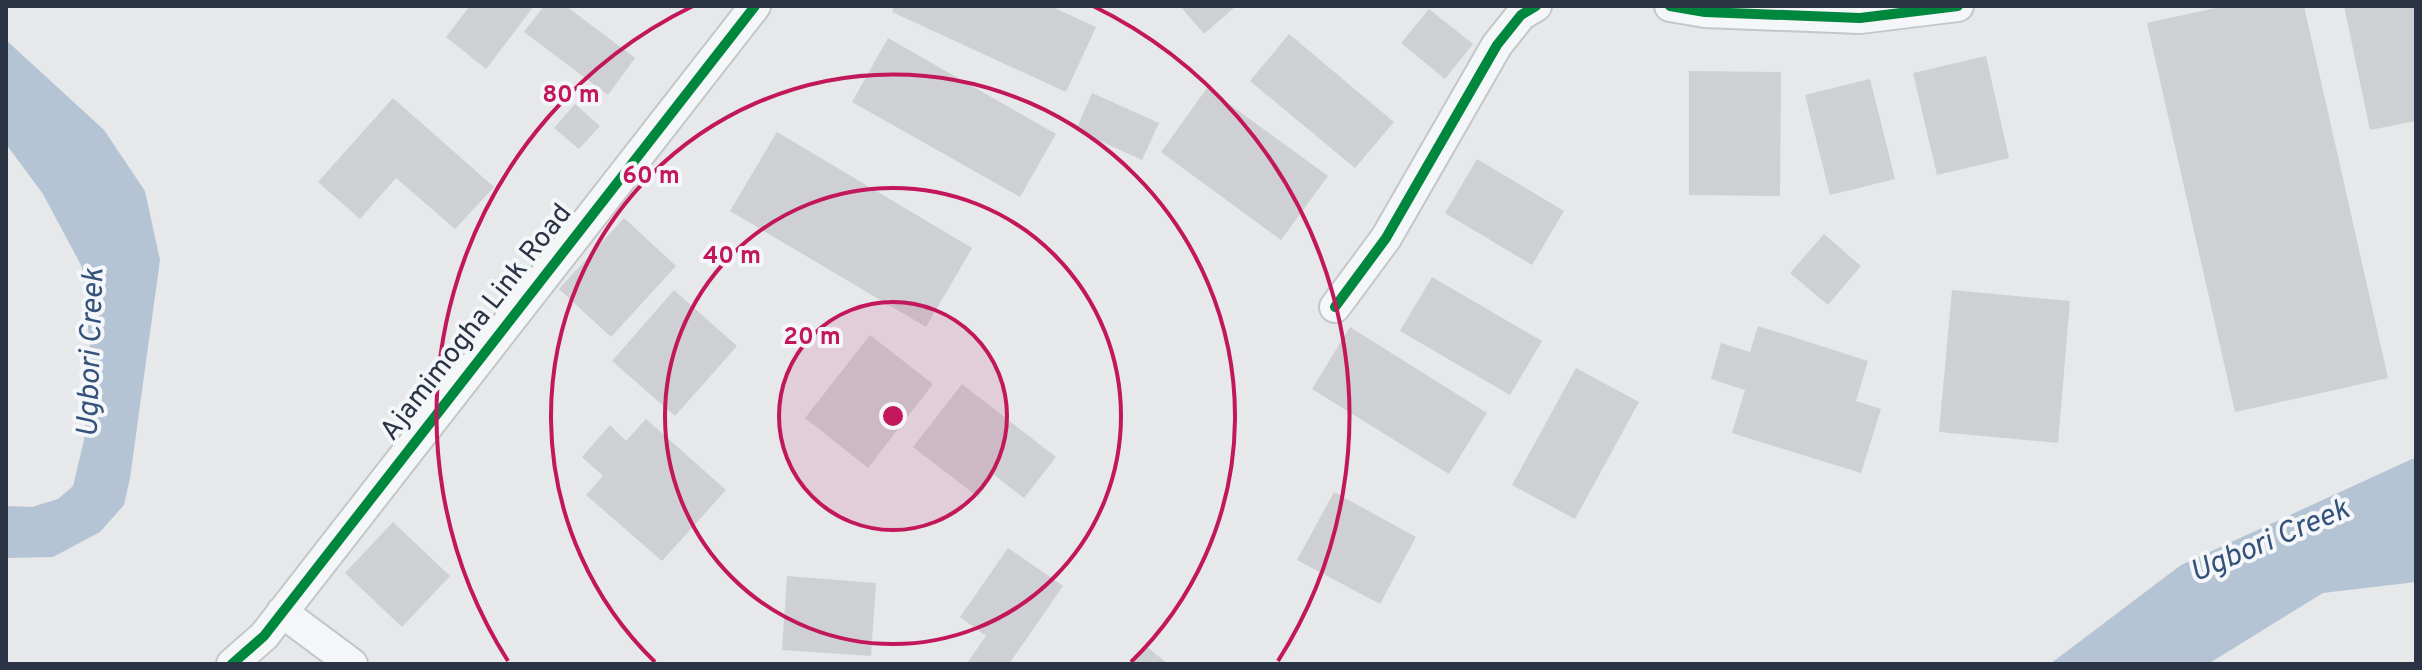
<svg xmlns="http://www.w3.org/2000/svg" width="2422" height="670" font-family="Overpass,sans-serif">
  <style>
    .water { fill: #b4c4d5 }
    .building { fill: #ced0d3 }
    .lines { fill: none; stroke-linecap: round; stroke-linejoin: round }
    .street-casing { stroke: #c4c6c8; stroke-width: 34 }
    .street { stroke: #f5f6f7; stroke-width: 30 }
    .cycleway-casing { stroke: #f4f6f9; stroke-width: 15 }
    .cycleway { stroke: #00873e; stroke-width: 10 }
    .ring { fill: none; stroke: #c2185b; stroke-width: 4 }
    .labels { text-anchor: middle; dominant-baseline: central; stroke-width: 8; stroke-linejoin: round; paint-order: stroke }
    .street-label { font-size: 28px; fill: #2b3445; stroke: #f4f6f9 }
    .water-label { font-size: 30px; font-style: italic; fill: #34527a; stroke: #f4f6f9 }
    .centre { fill: #c2185b; stroke: #f4f6f9; stroke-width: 4 }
    .ring-label { font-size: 24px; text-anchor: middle; font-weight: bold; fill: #c2185b; stroke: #f4f6f9; stroke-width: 8; stroke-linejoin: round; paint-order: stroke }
  </style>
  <rect width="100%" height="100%" fill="#e6e8ea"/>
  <path class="water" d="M6 40 104 130 145 191 160 260 130 478 124 505 100 532 53 557 6 558V506L32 507 58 499 73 486 84 440 90 349 82 267 43 194 6 144Z
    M2412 459H2416V582L2323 593 2208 664H2050L2181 565Z"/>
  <path class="building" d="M470 6H534L486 69 446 37Z
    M544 6H566L635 58 608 95 524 32Z
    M894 6H1050L1096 27 1066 92 892 12Z
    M1180 6H1236L1204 34Z
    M2225 6H2304L2388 378 2235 412 2147 23Z
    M2344 6H2416V121L2370 130Z
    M1429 9 1473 44 1445 79 1401 43Z
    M1289 34 1394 122 1355 168 1250 81Z
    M888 38 1056 134 1020 197 852 102Z
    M1986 56 2009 158 1937 175 1913 73Z
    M1689 71 1781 72 1780 196 1689 195Z
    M1870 79 1895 179 1830 195 1805 95Z
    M1207 88 1328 176 1281 240 1161 152Z
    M1092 93 1159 123 1142 160 1076 130Z
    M393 98 494 187 455 229 396 178 360 219 318 182Z
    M575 104 600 126 579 149 554 128Z
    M777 132 972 248 926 327 730 211Z
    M1477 159 1564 211 1532 265 1445 213Z
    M624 218 676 266 611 337 559 289Z
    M1824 234 1861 266 1828 305 1790 273Z
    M1432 277 1542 341 1510 395 1400 331Z
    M674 290 737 346 675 416 612 361Z
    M1952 290 2070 301 2058 443 1939 432Z
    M1758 326 1868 361 1856 401 1881 409 1861 473 1732 433 1745 390 1711 379 1721 343 1750 352Z
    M1350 327 1487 413 1449 474 1312 389Z
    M870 335 933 384 868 468 805 418Z
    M1576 368 1639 402 1575 519 1512 485Z
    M962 384 1056 457 1024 498 994 475 978 497 913 447Z
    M646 419 726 490 662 561 586 495 603 476 582 457 610 425 626 441Z
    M1334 492 1416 537 1380 604 1297 560Z
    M393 522 450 576 402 627 345 573Z
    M1008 548 1063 586 1009 664H969L967 663 986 636 960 617Z
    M787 576 876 583 871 656 782 650Z
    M1146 646 1168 664H1131Z"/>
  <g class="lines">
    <defs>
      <path id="street" d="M1670 6 1705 12 1860 18 1958 6
        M1335 307 1386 238 1497 45 1521 15 1536 6
        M282 612 352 664
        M232 664 264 636 755 6"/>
    </defs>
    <use href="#street" class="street-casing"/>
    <use href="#street" class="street"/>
    <defs>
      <path id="cycleway" d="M1670 6 1705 12 1860 18 1958 6
        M1335 307 1386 238 1497 45 1521 15 1536 6
        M232 664 264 636 755 6"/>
    </defs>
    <use href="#cycleway" class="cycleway-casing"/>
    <use href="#cycleway" class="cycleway"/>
  </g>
  <circle cx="893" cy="416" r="114" fill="#c2185b" fill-opacity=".12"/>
  <g class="ring">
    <circle cx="893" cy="416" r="114"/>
    <circle cx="893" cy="416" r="228"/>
    <path d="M655 662A342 342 0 1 1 1131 662"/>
    <path d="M508 661A456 456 0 0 1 693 6M1093 6A456 456 0 0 1 1278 661"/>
  </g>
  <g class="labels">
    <g class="street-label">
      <text transform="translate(477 323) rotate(-52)">Ajamimogha Link Road</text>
    </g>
    <g class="water-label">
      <text transform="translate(92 353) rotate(-88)">Ugbori Creek</text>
      <text transform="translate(2270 542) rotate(-23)">Ugbori Creek</text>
    </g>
  </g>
  <circle cx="893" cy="416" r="12" class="centre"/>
  <g class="ring-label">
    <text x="571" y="102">80 m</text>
    <text x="651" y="183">60 m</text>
    <text x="732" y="263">40 m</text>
    <text x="812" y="344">20 m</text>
  </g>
  <rect width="2422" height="670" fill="none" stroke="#2b3445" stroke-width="16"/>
</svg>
